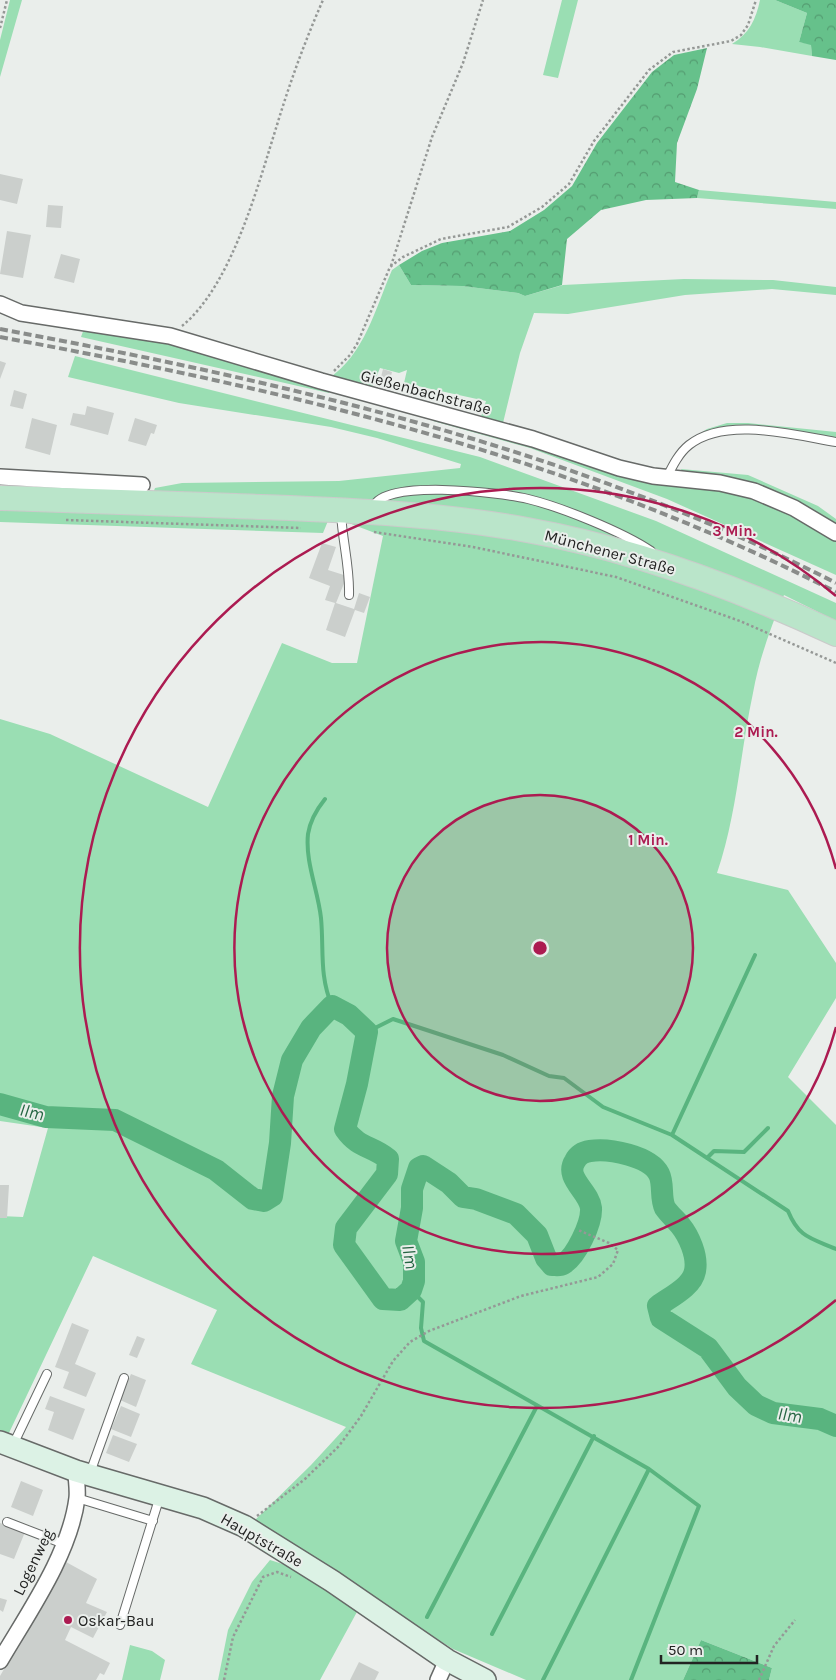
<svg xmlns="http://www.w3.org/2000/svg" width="836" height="1680" font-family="Karla,sans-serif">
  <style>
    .green { fill: #9adeb3 }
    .forest { fill: url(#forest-crowns) }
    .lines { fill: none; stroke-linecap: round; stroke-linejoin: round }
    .stream { stroke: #59b47f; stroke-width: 4 }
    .river { stroke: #59b47f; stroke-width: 22 }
    .building { fill: #cbcfcc }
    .lane-casing { stroke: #676a68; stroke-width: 10 }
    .street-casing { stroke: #676a68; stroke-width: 18 }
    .secondary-casing { stroke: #676a68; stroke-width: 24 }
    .primary-casing { stroke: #cacaca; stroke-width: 26 }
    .path { stroke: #959896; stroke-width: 2.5; stroke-dasharray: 2.5 2.5; stroke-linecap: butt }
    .lane { stroke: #fff; stroke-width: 8 }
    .street { stroke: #fff; stroke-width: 15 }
    .secondary { stroke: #dcf2e5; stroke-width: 21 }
    .primary { stroke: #bae5ca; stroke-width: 24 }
    .rail { stroke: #898c8a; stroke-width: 4; stroke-dasharray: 8 4; stroke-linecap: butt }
    .ring { fill: none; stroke: #ac1b51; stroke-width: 2.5 }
    .poi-dot { fill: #ac1b51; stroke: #eaeeeb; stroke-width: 2 }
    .labels { text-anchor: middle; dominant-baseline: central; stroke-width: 4; stroke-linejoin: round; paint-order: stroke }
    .street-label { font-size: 16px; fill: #222322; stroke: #eaeeeb }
    .poi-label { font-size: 16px; fill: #222322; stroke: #eaeeeb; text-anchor: start }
    .water-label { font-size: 18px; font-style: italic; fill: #246542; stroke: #eaeeeb }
    .centre { fill: #ac1b51; stroke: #eaeeeb; stroke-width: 2.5 }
    .ring-label { font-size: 15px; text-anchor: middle; font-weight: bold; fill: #ac1b51; stroke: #eaeeeb; stroke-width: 4; stroke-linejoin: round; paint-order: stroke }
  </style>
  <defs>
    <pattern id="forest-crowns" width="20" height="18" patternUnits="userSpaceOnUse" patternTransform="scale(1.25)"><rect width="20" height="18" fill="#66c18b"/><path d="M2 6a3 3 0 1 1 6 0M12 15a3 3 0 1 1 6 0" fill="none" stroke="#549c71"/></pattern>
  </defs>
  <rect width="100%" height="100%" fill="#eaeeeb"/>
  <path class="green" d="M10 0H22L0 77V40Z
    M562 0H578L558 78 543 75Z
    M760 0H775L807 13 799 42 811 44 812 56 760 47 732 44C749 34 756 19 760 0Z
    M699 190 836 202V209L697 198Z
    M399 265 411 285 462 286 518 293 525 296 563 285 684 279 773 280 836 287V295L772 289 685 295 568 314 534 313 520 353 502 427 480 420 486 401 404 383 407 370 399 373 380 368 371 390 328 379C365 354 375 309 392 270Z
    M85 326 175 341 330 389 329 393 81 337Z
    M75 356 480 457 656 521 836 603V621L784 595C771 627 759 659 753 693 740 753 737 815 717 873L788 890 836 963V998L788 1077 836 1125V1680H769L772 1668 701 1640 683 1680H526L453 1649 252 1523 311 1465 346 1427 191 1364 217 1310 93 1256 8 1435 0 1432V1216L23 1217 48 1128 0 1121V719L50 734 208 807 282 643 332 663H357L383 536 330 516 323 533 0 522V485L153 493 155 488 182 483 339 481 460 468 461 464 377 438 331 427 179 403 68 377Z
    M435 416 752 496 792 513 836 539V575L667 499 530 448 433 421Z
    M727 423H748L836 432V439L729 427 708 431 688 441 707 429Z
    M681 469 748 475 818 506 836 519V528L797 504 684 474Z
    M270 1560 292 1567 358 1610 320 1680H218L228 1630 252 1582Z
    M130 1645 152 1651 165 1660 160 1680H122Z"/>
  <path class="forest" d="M775 0H836V60L812 56 811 45 799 42 807 13Z
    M707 48 697 89 677 143 675 182 699 190 697 198 646 200 601 210 567 239 562 285 525 296 518 293 462 286 411 285 399 265 422 251 442 243 510 231 544 210 572 186 597 143 652 72 674 55Z
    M701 1640 772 1668 769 1680H683Z"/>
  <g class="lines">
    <path class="stream" d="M325 799C317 809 310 821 308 834 305 862 318 890 321 918 324 950 319 975 332 1006
      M367 1032 393 1019 503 1055 549 1076 564 1078 603 1107 672 1135 788 1211C799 1238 811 1238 836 1249
      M672 1135 755 955
      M707 1158 714 1151 744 1152 768 1128
      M411 1290 423 1302 421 1328 424 1341 649 1469 699 1506 631 1680
      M427 1617 537 1406
      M492 1634 594 1436
      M543 1680 649 1469"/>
    <path class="river" d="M0 1104 46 1117 115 1120 216 1170 253 1199 264 1201 272 1196 280 1143 283 1096 292 1060 311 1028 332 1006 349 1015 367 1032 357 1084 345 1129C359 1149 371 1145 388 1159L387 1174 346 1228 344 1245 383 1299 400 1300 411 1290 414 1281V1262L406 1241 412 1208V1189L419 1168 423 1166 449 1183 463 1197 476 1199 516 1214 537 1235 546 1258 552 1265C556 1265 560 1266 563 1264 576 1257 592 1223 591 1208 589 1191 564 1178 575 1161 578 1155 583 1152 590 1151 609 1148 650 1156 659 1174 664 1184 660 1198 665 1208 669 1214 675 1219 680 1225 689 1236 698 1256 695 1271 692 1287 670 1297 658 1306L661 1318 708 1348 737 1387 756 1405 773 1413 820 1419 836 1426"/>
  </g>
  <path class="building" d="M0 174 23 179 17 204 0 200Z
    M48 205 63 206 61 228 46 227Z
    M7 231 31 235 23 278 0 274Z
    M61 254 80 259 74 283 54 278Z
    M0 361 6 363 0 379Z
    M383 369 392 372 389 383 380 381Z
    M14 390 27 394 23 409 10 406Z
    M87 406 114 413 108 435 70 425 73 413 85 415Z
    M32 418 57 425 50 455 25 448Z
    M135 418 157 425 154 434 151 433 146 446 128 441Z
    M322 543 336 547 328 570 347 576 336 603 354 609 359 593 370 597 364 613 355 610 345 637 326 630 335 603 325 600 330 586 309 578Z
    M0 1185H9L7 1218H0Z
    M72 1323 89 1330 75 1364 96 1373 86 1397 63 1388 69 1372 55 1367Z
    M137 1336 145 1339 137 1358 129 1355Z
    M131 1374 146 1380 136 1407 120 1400Z
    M50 1396 85 1409 73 1440 48 1430 54 1412 45 1409Z
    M121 1406 140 1414 131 1437 111 1429Z
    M113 1435 137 1444 129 1462 106 1453Z
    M21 1481 43 1490 33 1516 11 1507Z
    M0 1523 25 1532 14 1559 0 1554Z
    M66 1562 97 1579 86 1603 107 1612 93 1638 71 1627 65 1640 110 1663 104 1675 100 1673 96 1680H0V1676Z
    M0 1598 7 1600 3 1612 0 1610Z
    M359 1662 379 1672 375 1680H350Z"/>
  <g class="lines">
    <defs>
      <path id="lane" d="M667 477C673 465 679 453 689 445 725 416 794 435 836 442
        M373 510C375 477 504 493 528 499 561 507 623 532 651 551
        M341 512C342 540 350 566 349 595
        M13 1445 47 1374
        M90 1473 124 1378
        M77 1498 153 1521
        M7 1522 64 1544
        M120 1625 160 1496"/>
      <path id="street" d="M0 304 21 313 170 336 321 381 533 439 619 468 653 476 720 483 754 491 794 508 836 533
        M0 477 142 485
        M0 1661C28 1613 70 1554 77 1498 78 1489 76 1480 76 1471
        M438 1680 447 1660"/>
      <path id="secondary" d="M0 1442 76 1471 203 1508 244 1526 332 1581 447 1660 485 1680"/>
      <path id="primary" d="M0 498C79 500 158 504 236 506 333 510 431 512 527 530 634 549 738 588 836 634"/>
    </defs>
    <use href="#lane" class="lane-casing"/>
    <use href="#street" class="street-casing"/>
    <use href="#secondary" class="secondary-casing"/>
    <use href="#primary" class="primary-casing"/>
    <path class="path" d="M0 28 7 0
      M391 266 432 137 463 63 483 0
      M182 326C232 285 258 185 277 125 290 82 305 41 323 0
      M334 371 350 355 357 344 390 267 403 257 441 239 508 227 542 207 569 184 594 141 649 70 673 52 731 41 741 35 748 25 756 0
      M66 520 301 528
      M374 532 473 547 616 577 740 621 836 663
      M257 1516 305 1479 339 1446 361 1416 393 1361 410 1342 429 1331 521 1296 598 1277 613 1264 618 1250 609 1243 578 1230
      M224 1680 233 1637 263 1577 277 1572 291 1577
      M759 1680 774 1646 795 1620"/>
    <use href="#lane" class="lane"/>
    <use href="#street" class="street"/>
    <use href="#secondary" class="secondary"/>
    <use href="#primary" class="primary"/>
    <path class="rail" d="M0 329C289 383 573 448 836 583
      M0 337C292 391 570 456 836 592"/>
  </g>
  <circle cx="540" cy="948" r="153" fill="#ac1b51" fill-opacity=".12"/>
  <g class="ring">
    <circle cx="540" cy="948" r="153"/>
    <path d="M836 1027A306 306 0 1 1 836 869"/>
    <path d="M836 1300A460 460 0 1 1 836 596"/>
  </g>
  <circle class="poi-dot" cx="68" cy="1620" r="5"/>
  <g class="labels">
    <g class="street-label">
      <text transform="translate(426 392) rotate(15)">Gießenbachstraße</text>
      <text transform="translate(610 552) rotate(15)">Münchener Straße</text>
      <text transform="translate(262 1540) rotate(30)">Hauptstraße</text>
      <text transform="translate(33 1562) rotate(-64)">Logenweg</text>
    </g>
    <g class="poi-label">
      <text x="78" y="1620">Oskar-Bau</text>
    </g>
    <g class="water-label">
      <text transform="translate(32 1112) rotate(13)">Ilm</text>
      <text transform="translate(410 1257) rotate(80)">Ilm</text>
      <text transform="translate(790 1415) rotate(9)">Ilm</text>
    </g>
  </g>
  <circle cx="540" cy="948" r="8" class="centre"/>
  <g class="ring-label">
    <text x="734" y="536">3 Min.</text>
    <text x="756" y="737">2 Min.</text>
    <text x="648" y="845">1 Min.</text>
  </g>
  <path d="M661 1655v8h96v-8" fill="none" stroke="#222322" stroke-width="2.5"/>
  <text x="668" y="1655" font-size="15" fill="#222322" stroke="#eaeeeb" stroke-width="4" paint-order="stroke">50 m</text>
</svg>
